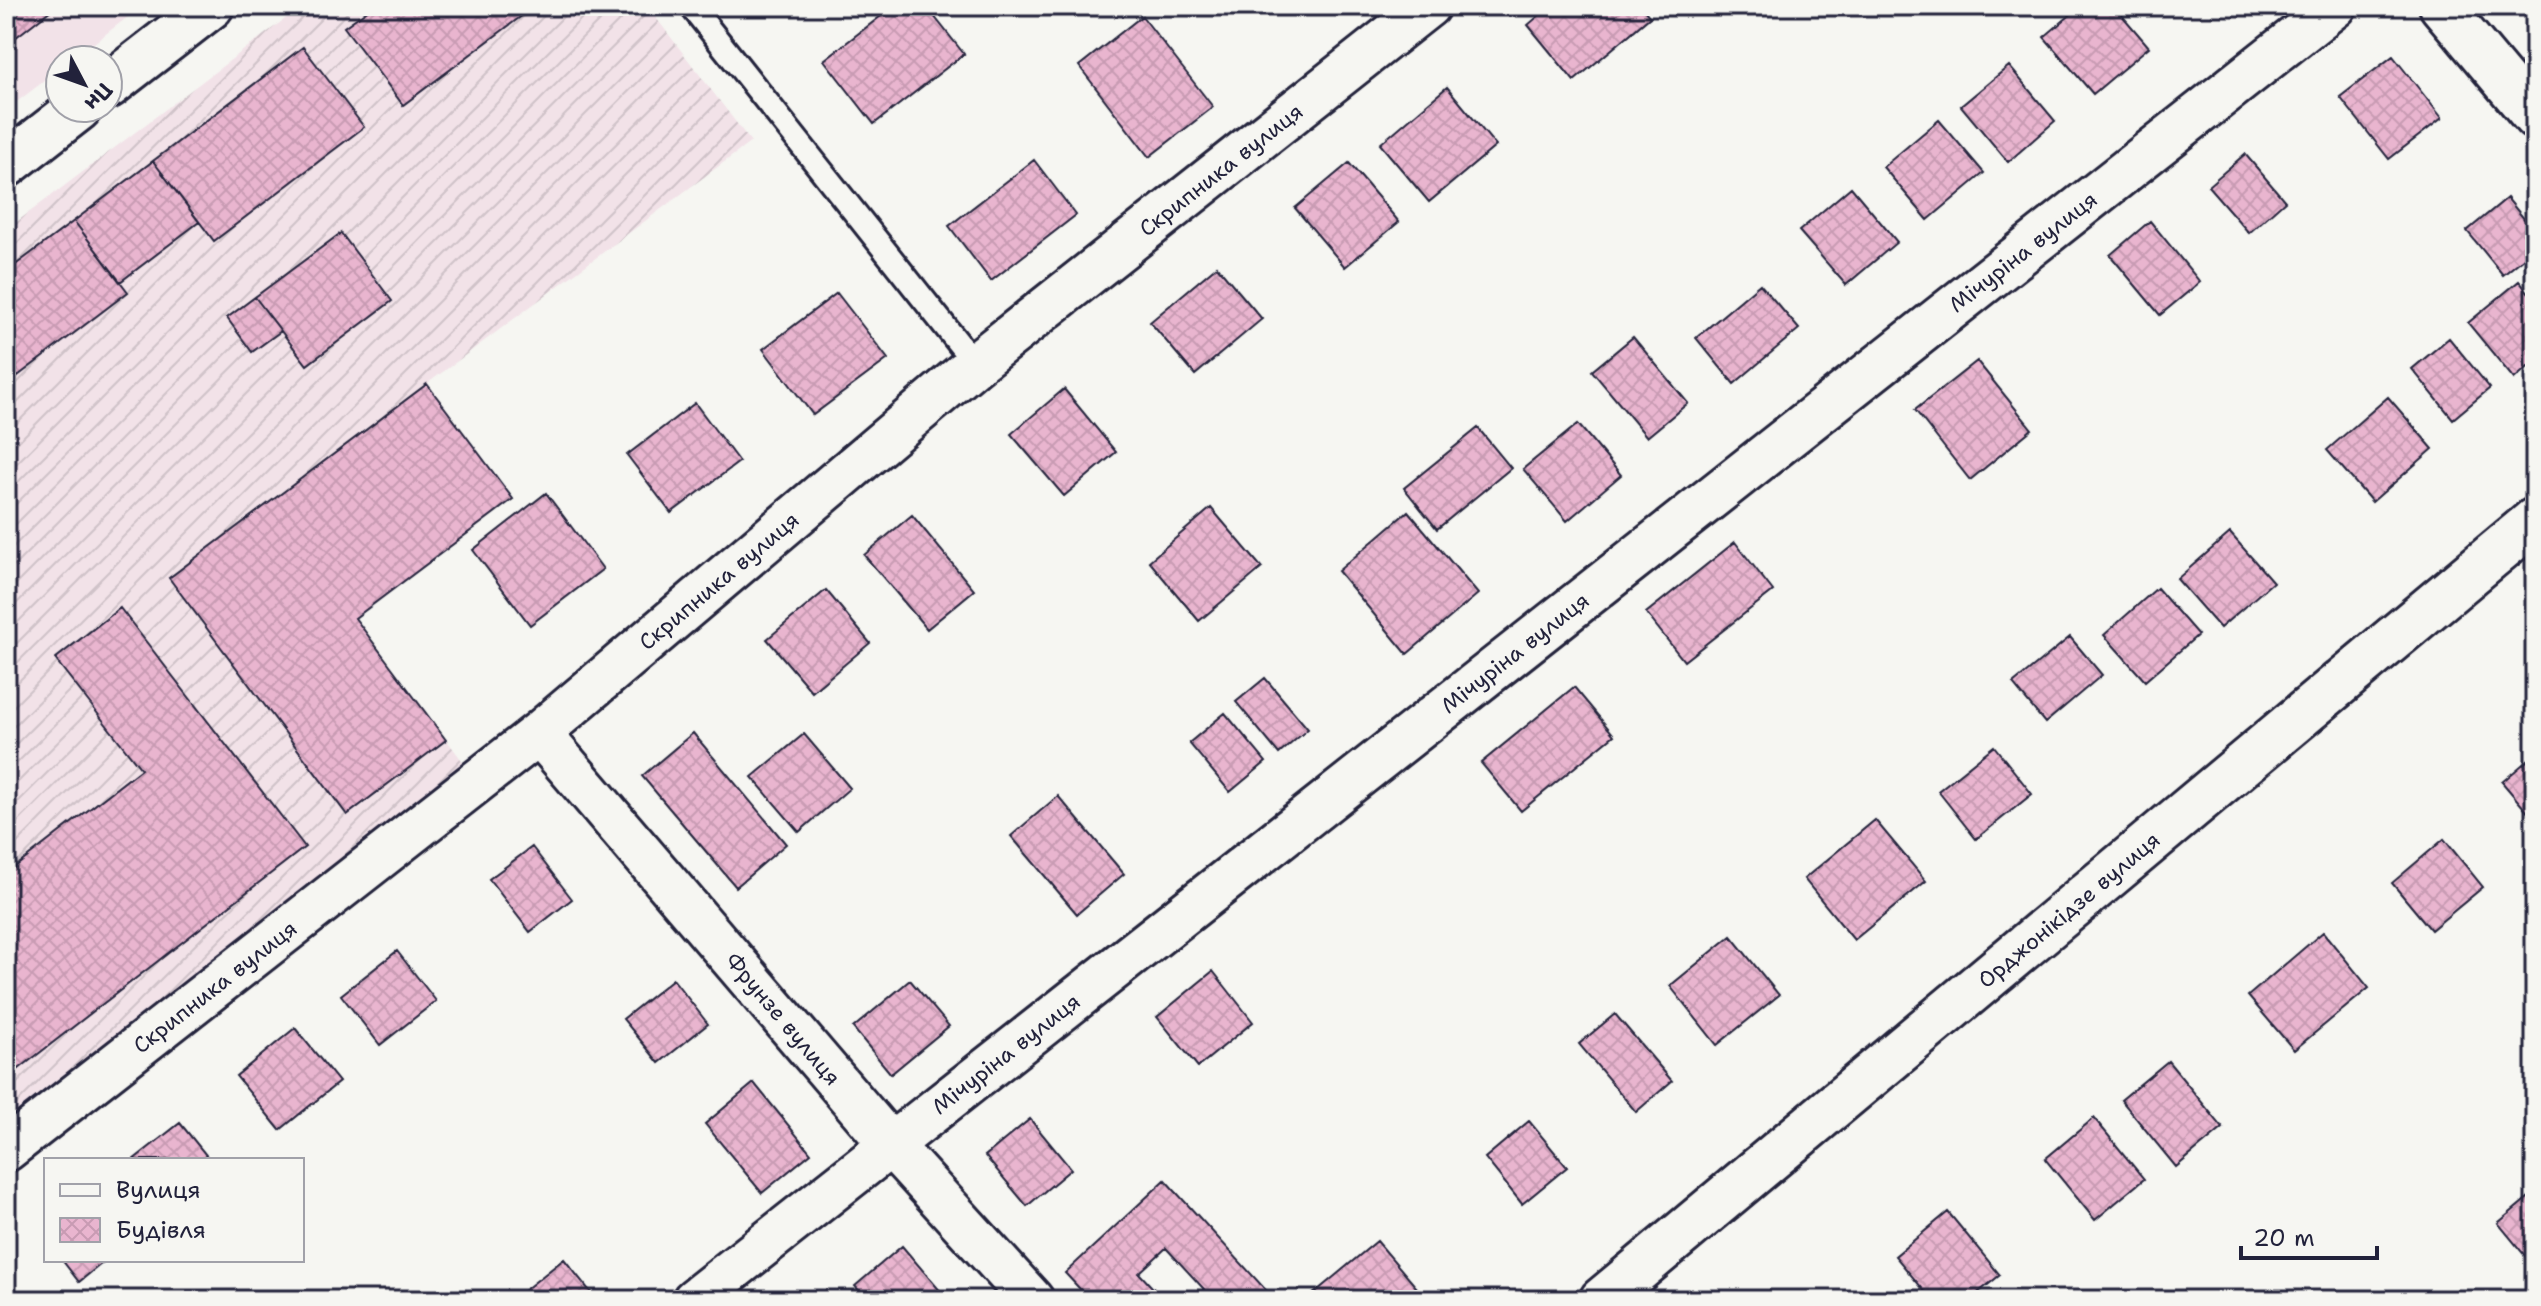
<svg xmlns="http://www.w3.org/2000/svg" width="2541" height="1306" font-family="'Shantell Sans',sans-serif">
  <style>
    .built { fill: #f2e2e8 }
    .industrial { fill: url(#industrial-furrows) }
    .building { fill: url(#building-cross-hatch); stroke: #22223b; stroke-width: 2 }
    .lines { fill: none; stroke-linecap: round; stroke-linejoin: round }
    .lane-casing { stroke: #22223b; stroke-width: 28 }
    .street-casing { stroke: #22223b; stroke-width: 48 }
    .secondary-casing { stroke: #22223b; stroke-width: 50 }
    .lane { stroke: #f6f6f2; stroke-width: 22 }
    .street { stroke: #f6f6f2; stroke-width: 42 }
    .secondary { stroke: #f6f6f2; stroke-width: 44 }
    .labels { text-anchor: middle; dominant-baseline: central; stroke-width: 6; stroke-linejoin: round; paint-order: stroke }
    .street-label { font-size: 22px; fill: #22223b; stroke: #f6f6f2 }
  </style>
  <defs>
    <pattern id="industrial-furrows" width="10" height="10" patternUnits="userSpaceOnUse" patternTransform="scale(2)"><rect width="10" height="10" fill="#f2e2e8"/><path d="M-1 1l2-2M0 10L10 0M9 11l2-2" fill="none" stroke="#cfc2c8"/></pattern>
    <pattern id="building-cross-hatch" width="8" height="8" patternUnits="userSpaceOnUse" patternTransform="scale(2)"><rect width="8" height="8" fill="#e9b5cf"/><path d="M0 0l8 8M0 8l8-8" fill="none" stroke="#c89bb3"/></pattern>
  </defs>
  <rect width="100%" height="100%" fill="#f6f6f2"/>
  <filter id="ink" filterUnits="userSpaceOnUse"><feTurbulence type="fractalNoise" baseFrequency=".0125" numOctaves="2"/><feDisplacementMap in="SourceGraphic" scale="16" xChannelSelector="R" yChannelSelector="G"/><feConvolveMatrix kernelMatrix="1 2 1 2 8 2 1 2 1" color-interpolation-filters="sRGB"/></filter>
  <g filter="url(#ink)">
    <path class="built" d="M6 6H142L72 60H60V69L6 110Z"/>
    <path class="industrial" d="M302 6H647L751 142 428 383 513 499 355 618 464 763 6 1126V230Z"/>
    <path class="building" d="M6 6H56L6 45Z
      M373 6H535L403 105 344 27Z
      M894 6H926L964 54 874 124 824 60Z
      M1550 6H1641L1650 17 1574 81 1528 25Z
      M2081 6H2114L2149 47 2093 94 2044 37Z
      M2517 6H2535V27Z
      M1142 16 1213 107 1149 157 1079 66Z
      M303 47 364 127 214 241 153 161Z
      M2393 56 2442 118 2389 159 2340 97Z
      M2009 66 2055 121 2008 162 1961 106Z
      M1447 87 1496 146 1429 202 1380 144Z
      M1939 120 1984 173 1928 220 1883 167Z
      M2245 154 2285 201 2249 233 2208 186Z
      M1034 160 1076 215 991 281 949 226Z
      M153 161 199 222 120 282 74 221Z
      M1349 163 1399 222 1345 267 1295 208Z
      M1851 187 1897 242 1846 285 1799 231Z
      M2507 198 2535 232V249L2503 275 2467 231Z
      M74 221 128 292 6 385V272Z
      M2150 221 2200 282 2160 315 2110 255Z
      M341 233 392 301 307 365 255 297Z
      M1217 266 1262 319 1195 375 1150 322Z
      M2519 281 2535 300V361L2514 379 2468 323Z
      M1760 284 1799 329 1734 384 1696 338Z
      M837 293 888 359 813 415 763 349Z
      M255 297 281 331 252 352 227 318Z
      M1633 337 1688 403 1647 437 1592 371Z
      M2449 338 2490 388 2453 419 2412 369Z
      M1977 361 2032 429 1970 480 1915 410Z
      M427 384 513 499 355 618 446 740 347 815 169 578Z
      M1064 389 1116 452 1064 496 1011 434Z
      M2388 397 2433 449 2372 502 2327 450Z
      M695 403 739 462 671 513 627 455Z
      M1578 424 1621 475 1567 521 1523 469Z
      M1478 428 1511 468 1437 529 1404 488Z
      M546 493 603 569 530 625 473 550Z
      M1211 508 1262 568 1199 621 1149 561Z
      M1408 511 1478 594 1407 654 1338 571Z
      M912 515 974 590 927 629 864 555Z
      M2230 533 2273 582 2220 628 2177 579Z
      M1735 542 1773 591 1684 661 1646 613Z
      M2157 588 2198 635 2145 681 2104 635Z
      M826 590 870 643 812 692 767 639Z
      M120 608 305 847 6 1079V874L141 769 55 659Z
      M2070 637 2102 675 2045 723 2013 684Z
      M1265 678 1308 729 1279 754 1236 702Z
      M1574 687 1614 735 1521 811 1481 763Z
      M1225 713 1266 762 1230 792 1189 743Z
      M693 733 786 844 736 887 642 776Z
      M804 734 850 788 799 832 752 777Z
      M1994 746 2032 794 1976 839 1938 791Z
      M2535 754V821L2502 782Z
      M1058 796 1124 874 1077 914 1011 836Z
      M1875 820 1926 881 1854 940 1804 879Z
      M2444 839 2483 887 2431 930 2392 883Z
      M532 847 572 899 530 932 489 879Z
      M2323 932 2369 988 2294 1050 2248 996Z
      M1731 936 1779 995 1717 1045 1670 986Z
      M397 951 436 1001 380 1045 341 995Z
      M1213 971 1253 1022 1198 1067 1157 1017Z
      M673 979 708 1024 659 1063 623 1019Z
      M910 980 949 1026 891 1074 853 1028Z
      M1615 1014 1672 1081 1636 1112 1579 1044Z
      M295 1028 339 1082 280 1130 236 1076Z
      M2168 1061 2223 1128 2176 1167 2121 1100Z
      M754 1083 811 1153 762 1193 705 1124Z
      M2094 1118 2144 1179 2095 1220 2045 1159Z
      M1030 1119 1071 1169 1027 1206 985 1156Z
      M1529 1121 1567 1167 1522 1204 1485 1158Z
      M180 1123 210 1160H133Z
      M1165 1180 1275 1300H1214L1166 1248 1139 1273 1164 1300H1090L1065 1273Z
      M2535 1192V1268L2498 1223Z
      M1948 1212 2000 1275 1969 1300H1932L1895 1256Z
      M1377 1241 1422 1294 1415 1300H1306Z
      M902 1246 948 1300H867L855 1286Z
      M564 1259 597 1300H518L516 1297Z
      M62 1260H106L79 1282Z"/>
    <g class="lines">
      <defs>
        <path id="lane" d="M691 6 975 364"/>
        <path id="street" d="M2441 6 2535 118
          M539 733 891 1145 1032 1300
          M6 1150 539 733 975 364 1428 6
          M694 1300 2335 6"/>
        <path id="secondary" d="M108 86 211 6
          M6 165 79 108
          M1602 1300 2535 520"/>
      </defs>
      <use href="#lane" class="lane-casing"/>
      <use href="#street" class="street-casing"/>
      <use href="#secondary" class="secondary-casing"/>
      <use href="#lane" class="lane"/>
      <use href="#street" class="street"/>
      <use href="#secondary" class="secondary"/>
    </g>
  </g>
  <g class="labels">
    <g class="street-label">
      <text transform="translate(1221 170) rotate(-38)">Скрипника вулиця</text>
      <text transform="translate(2023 252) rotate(-38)">Мічуріна вулиця</text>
      <text transform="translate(719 581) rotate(-40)">Скрипника вулиця</text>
      <text transform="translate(1515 653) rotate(-38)">Мічуріна вулиця</text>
      <text transform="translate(2069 910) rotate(-40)">Орджонікідзе вулиця</text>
      <text transform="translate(215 987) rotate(-38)">Скрипника вулиця</text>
      <text transform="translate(783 1019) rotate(50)">Фрунзе вулиця</text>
      <text transform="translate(1006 1054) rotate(-38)">Мічуріна вулиця</text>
    </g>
  </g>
  <rect width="2541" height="1306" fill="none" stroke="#f6f6f2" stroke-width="32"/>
  <rect x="16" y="16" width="2509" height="1274" fill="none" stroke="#22223b" stroke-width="3" filter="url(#ink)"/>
  <rect x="44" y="1158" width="260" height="104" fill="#f6f6f2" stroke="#a1a1a9" stroke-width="2"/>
  <rect x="60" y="1184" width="40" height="12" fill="#f6f6f2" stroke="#a1a1a9" stroke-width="2"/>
  <text x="116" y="1198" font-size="24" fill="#22223b">Вулиця</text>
  <rect x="60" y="1218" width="40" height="24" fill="url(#building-cross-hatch)" stroke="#a1a1a9" stroke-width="2"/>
  <text x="116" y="1238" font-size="24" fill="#22223b">Будівля</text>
  <g transform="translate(84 84) rotate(131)"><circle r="38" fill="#f6f6f2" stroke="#a1a1a9" stroke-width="2"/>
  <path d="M0-6L14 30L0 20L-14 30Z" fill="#22223b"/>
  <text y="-12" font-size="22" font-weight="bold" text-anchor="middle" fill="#22223b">Пн</text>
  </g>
  <path d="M2241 1246v12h136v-12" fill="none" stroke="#22223b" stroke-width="4"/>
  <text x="2253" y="1246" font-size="24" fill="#22223b" stroke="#f6f6f2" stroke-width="6" paint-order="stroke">20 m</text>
</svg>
